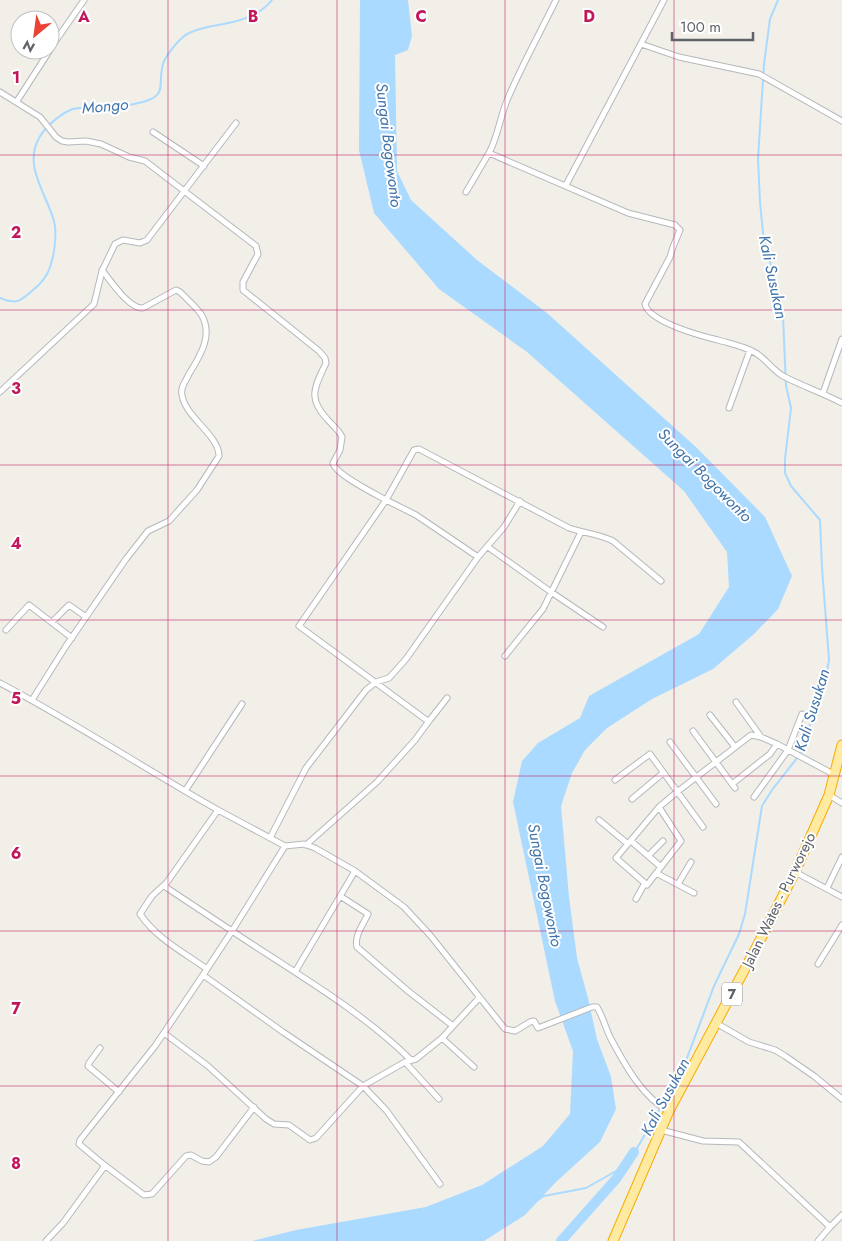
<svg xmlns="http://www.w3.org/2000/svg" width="842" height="1241" font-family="Jost,sans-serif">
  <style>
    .water { fill: #aadaff }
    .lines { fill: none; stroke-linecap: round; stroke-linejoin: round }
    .stream { stroke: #aadaff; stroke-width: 2 }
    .river { stroke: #aadaff; stroke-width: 10 }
    .minor-casing { stroke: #b5b8bc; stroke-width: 7 }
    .trunk-casing { stroke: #f9ab00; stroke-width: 11 }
    .minor { stroke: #fff; stroke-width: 5 }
    .trunk { stroke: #feeaa1; stroke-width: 9 }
    .grid { fill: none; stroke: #c2185b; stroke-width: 1; stroke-opacity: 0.55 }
    .labels { text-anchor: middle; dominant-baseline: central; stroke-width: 4; stroke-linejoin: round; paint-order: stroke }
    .shield { fill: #fff; stroke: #8f9295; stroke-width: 1 }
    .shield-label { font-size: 14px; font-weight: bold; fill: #5f6368 }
    .street-label { font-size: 15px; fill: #5f6368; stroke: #fff }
    .water-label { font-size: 16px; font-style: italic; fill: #4174aa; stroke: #fff }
    .grid-label { font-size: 16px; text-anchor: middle; font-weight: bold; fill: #c2185b; stroke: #fff; stroke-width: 4; stroke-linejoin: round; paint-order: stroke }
  </style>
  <rect width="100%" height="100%" fill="#f1efe8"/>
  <path class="water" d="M360 0H408L412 36 408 50 395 55 397 171 411 200 477 260 547 313 697 448 765 517 792 576 778 609 754 634 713 669 652 699 607 728 585 750 572 773 561 806 569 897 577 958 588 998 597 1039 611 1077 616 1109 600 1142 556 1182 525 1215 484 1241H252L296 1230 426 1207 482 1185 543 1146 570 1114 573 1051 555 1001 513 802 522 761 538 743 580 718 589 696 699 634 729 587 727 552 684 491 527 352 439 289 374 213 359 150Z"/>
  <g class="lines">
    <path class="stream" d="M0 298C16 305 21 301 33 290 47 279 51 268 54 251 55 241 57 232 54 221 47 195 23 166 39 138 45 127 61 113 73 109 80 107 89 109 96 108 108 108 122 107 134 104 173 97 155 84 164 61 168 53 177 42 183 37 189 31 200 29 208 27 232 22 256 20 272 0
      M538 1200 544 1196 586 1188 618 1170 636 1150 666 1098 687 1058 714 986 739 934 745 914 762 806 772 790 801 753 827 671 829 660 822 568 820 520 791 486 785 473V459L791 408 786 386 783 316 763 233 760 202 758 159 764 64 770 19 778 0"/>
    <path class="river" d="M561 1241 616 1179 634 1152"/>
    <defs>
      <path id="minor" d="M556 0C540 33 522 65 508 98 500 116 498 137 489 153L628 213 675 225 680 230 673 247 670 257 645 304C649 322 701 336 718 340 731 344 749 347 760 356 768 362 774 371 783 376 802 386 823 393 842 403
        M641 44 679 57 759 74 842 121
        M50 49 84 0
        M0 92 40 117 56 137 62 141 68 142 86 141 101 144 129 157 145 161 256 246 258 254 243 282V290L319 351 325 358 326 363C315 387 307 397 327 419 332 425 339 430 342 437L340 450 333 463C335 474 375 494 386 500L414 450 419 449 569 528C584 533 599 534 613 541L661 581
        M17 101 50 50
        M153 132 204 166
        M566 185 664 0
        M466 192 489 153
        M0 392 94 304 102 271 115 244 123 240 140 243 147 240 236 123
        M823 393 842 339
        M729 408 750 350
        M488 547 551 592 603 627
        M52 622 69 605 86 617
        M6 630 29 605 72 638
        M505 656 543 609 581 532
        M0 683C74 722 145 769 218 810L165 885 167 888 232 931 203 975 283 1032 363 1086 386 1110 440 1184
        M447 698 429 721 425 719 299 626 386 500 416 515 478 557
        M32 700 66 646 126 559 148 531 169 521 197 490 219 456C219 435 185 417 182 395 180 387 186 381 189 374 200 356 214 335 201 314 195 306 187 299 180 292L176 290 143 308C129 309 110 280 102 270
        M736 702 761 737
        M710 715 735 747
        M693 731 735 788
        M670 742 716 804
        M615 780 650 754 703 827
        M732 784 770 754 777 744
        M185 791 242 704
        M829 795 842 803
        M754 797 788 750 802 714
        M632 799 663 773
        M659 807 681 841 647 885 616 858 659 807 677 792 751 735 761 737 777 744 835 775
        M218 810 285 846 232 931C293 972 358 1008 411 1060
        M599 820 628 844
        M270 838 306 768 366 690 376 682 389 678 406 659 478 557 504 527 520 501
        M631 841 661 867
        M306 845 377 782 415 740 429 721
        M285 846 304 844 315 848 355 871 404 907 430 935 505 1029 515 1031 530 1022 534 1021 538 1028 592 1007H597C603 1017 606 1029 611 1039 625 1065 643 1098 669 1111
        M648 856 663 841
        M795 872 842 897
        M656 873 694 893
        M165 884 152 896 140 914C156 938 183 952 207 969
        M678 884 691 862
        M827 888 842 857
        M340 896 368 914C363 925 354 936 357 947L408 991 453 1026
        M636 899 645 883
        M818 964 842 925
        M295 972 355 871
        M716 1023 749 1042 775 1050 785 1056 814 1076 842 1099
        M164 1033 208 1066 266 1119 274 1124 289 1125 310 1140 316 1138 363 1086 405 1062 416 1059 442 1038 474 1067
        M442 1038 479 998
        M100 1048 89 1063 88 1066 119 1092
        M405 1062 439 1099
        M661 1130 703 1141 739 1142 830 1227 842 1215
        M103 1164 144 1195 152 1194 186 1156 191 1155 202 1161 209 1162 216 1157 254 1107
        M46 1241 63 1223 104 1167 103 1164 79 1144 80 1140 155 1046 203 975
        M818 1241 830 1227"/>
      <path id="trunk" d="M613 1241 669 1111 755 950 795 872 829 795 842 745"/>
    </defs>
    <use href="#minor" class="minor-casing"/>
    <use href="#trunk" class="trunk-casing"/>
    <use href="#minor" class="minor"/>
    <use href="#trunk" class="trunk"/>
  </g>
  <path class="grid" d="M168 0V1241M337 0V1241M505 0V1241M674 0V1241M0 155H842M0 310H842M0 465H842M0 620H842M0 776H842M0 931H842M0 1086H842"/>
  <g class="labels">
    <rect class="shield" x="722" y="982.5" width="20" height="23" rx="4"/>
    <g class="shield-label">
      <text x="732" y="994">7</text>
    </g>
    <g class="street-label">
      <text transform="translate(779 900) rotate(-64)">Jalan Wates - Purworejo</text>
    </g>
    <g class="water-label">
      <text transform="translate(105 106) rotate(-5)">Mongo</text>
      <text transform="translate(389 145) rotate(83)">Sungai Bogowonto</text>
      <text transform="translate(773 277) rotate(78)">Kali Susukan</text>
      <text transform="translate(705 475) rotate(45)">Sungai Bogowonto</text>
      <text transform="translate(812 710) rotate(-73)">Kali Susukan</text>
      <text transform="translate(545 885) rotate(79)">Sungai Bogowonto</text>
      <text transform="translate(665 1097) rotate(-62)">Kali Susukan</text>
    </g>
  </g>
  <g class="grid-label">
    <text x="84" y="22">A</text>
    <text x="253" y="22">B</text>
    <text x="421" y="22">C</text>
    <text x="589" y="22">D</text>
    <text x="16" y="83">1</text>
    <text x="16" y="238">2</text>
    <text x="16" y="394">3</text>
    <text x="16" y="549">4</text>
    <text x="16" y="704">5</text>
    <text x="16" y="859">6</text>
    <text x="16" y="1014">7</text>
    <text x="16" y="1169">8</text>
  </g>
  <g transform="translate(35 35) rotate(209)"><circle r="24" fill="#ffffff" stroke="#bfc1c3"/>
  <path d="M0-4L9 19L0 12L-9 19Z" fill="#ea4335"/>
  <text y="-8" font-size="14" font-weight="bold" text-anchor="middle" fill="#5f6368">N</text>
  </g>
  <path d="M672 32v8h81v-8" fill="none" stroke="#5f6368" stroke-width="2.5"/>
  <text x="680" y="32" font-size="15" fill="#5f6368" stroke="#ffffff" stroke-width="4" paint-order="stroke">100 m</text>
</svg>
